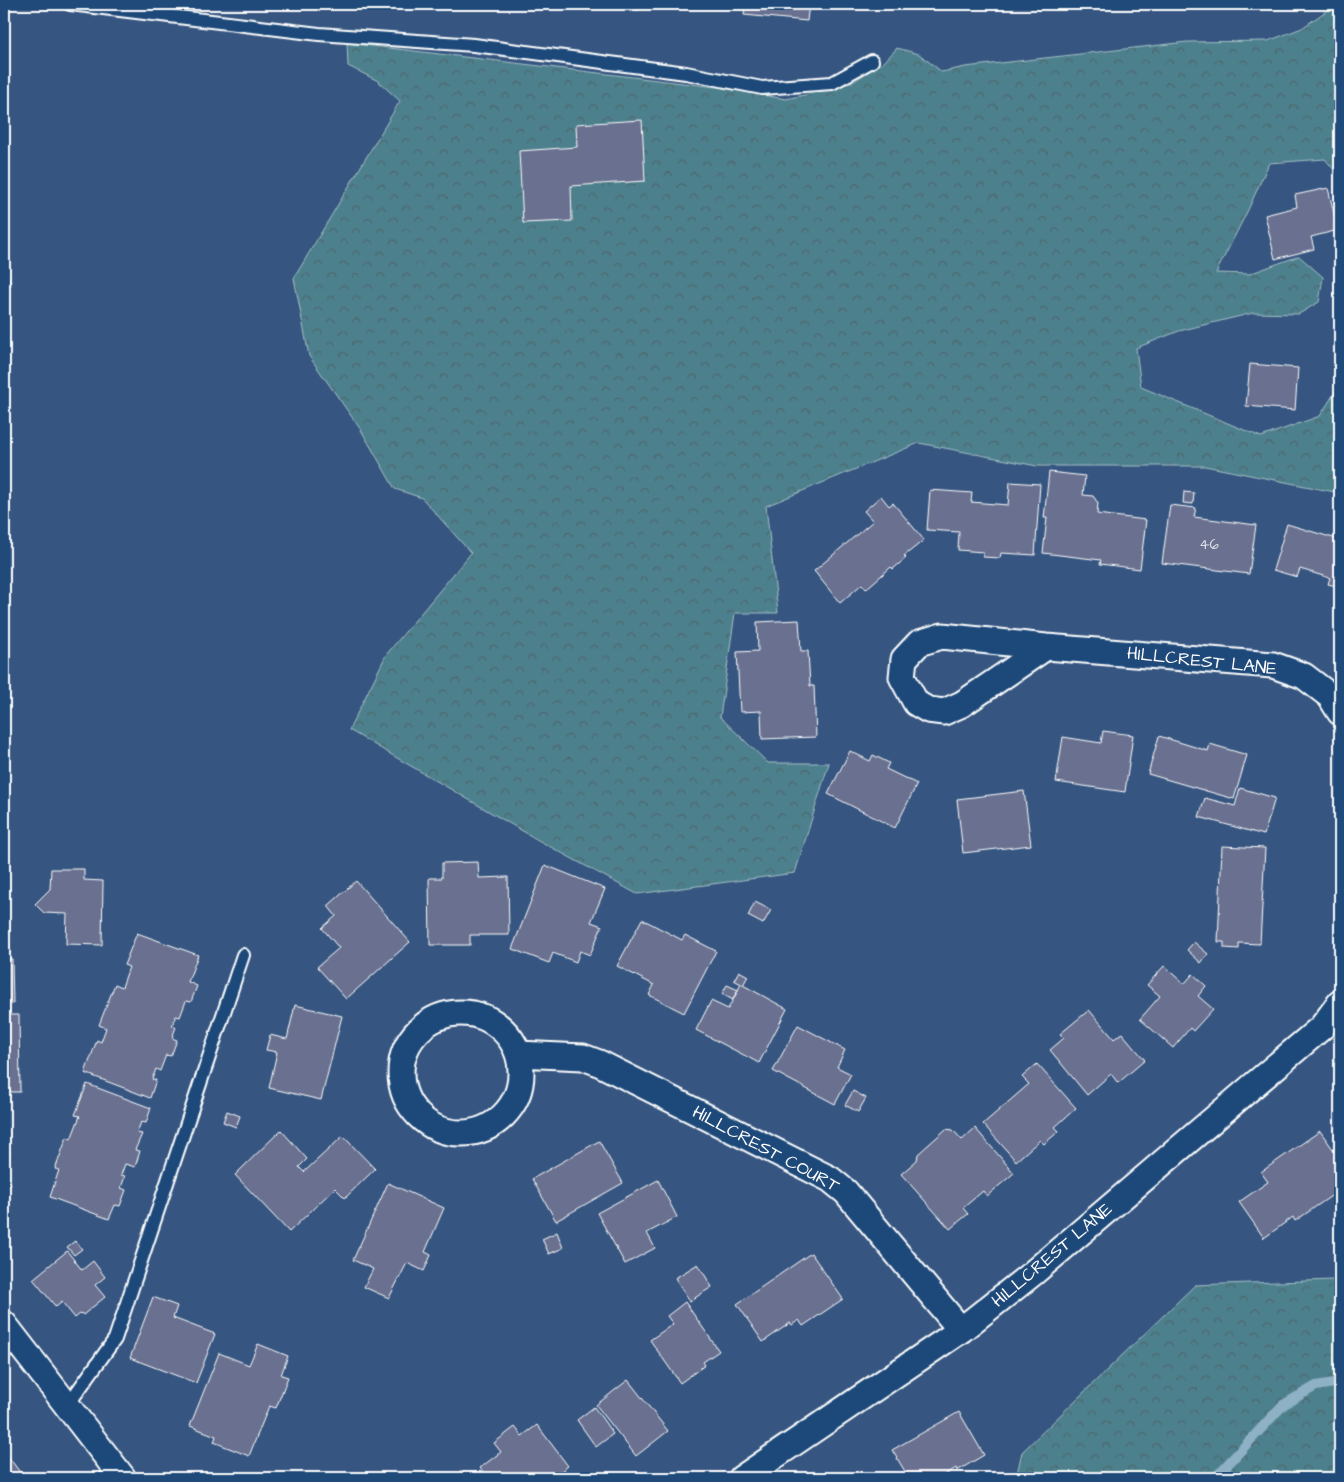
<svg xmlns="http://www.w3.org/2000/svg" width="1344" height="1482" font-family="'Architects Daughter',sans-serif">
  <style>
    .forest { fill: url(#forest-crowns); stroke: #a6c0c6 }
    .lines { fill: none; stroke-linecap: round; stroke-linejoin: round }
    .stream { stroke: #8fb1c5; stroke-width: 10 }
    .building { fill: #6a7190; stroke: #fff }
    .service-casing { stroke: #fff; stroke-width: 16 }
    .minor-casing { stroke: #fff; stroke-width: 29 }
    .service { stroke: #1f4a7a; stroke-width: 12 }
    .minor { stroke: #1f4a7a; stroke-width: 25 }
    .labels { text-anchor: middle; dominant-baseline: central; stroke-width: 4.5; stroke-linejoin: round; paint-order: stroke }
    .number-label { font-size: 15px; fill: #dadce3 }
    .street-label { font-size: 18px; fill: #fff; stroke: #1f4a7a }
  </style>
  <defs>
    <pattern id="forest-crowns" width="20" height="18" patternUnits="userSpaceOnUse" patternTransform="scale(1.25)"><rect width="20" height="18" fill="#4d808d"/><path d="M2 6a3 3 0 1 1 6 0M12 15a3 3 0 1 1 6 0" fill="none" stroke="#4c666c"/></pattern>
  </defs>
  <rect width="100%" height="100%" fill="#365681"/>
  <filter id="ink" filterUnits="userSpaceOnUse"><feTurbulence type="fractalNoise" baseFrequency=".02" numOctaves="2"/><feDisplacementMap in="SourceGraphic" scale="10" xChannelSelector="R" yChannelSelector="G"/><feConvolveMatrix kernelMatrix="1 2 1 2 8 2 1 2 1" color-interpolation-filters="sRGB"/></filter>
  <g filter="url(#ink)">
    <path class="forest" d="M1336 4H1340V177L1325 159 1269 163 1248 210 1216 273 1249 274 1299 256 1323 277 1319 302 1299 314 1253 313 1179 331 1136 348 1141 387 1261 437 1320 416 1340 384V493L1205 466H1037L919 443 766 506 778 613H735L720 717 768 763H829L795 873 637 894 538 840 349 730 386 655 471 553 422 498 395 489 361 430 309 356 294 278 400 101 378 81 348 66 347 43 716 87 786 99 818 92 851 83 884 62 897 48 919 54 942 72 965 67 1187 42 1268 41 1302 28Z
      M1340 1275V1478H1016L1022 1452 1195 1285 1333 1280Z"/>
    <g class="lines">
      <path class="stream" d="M1215 1478 1283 1405 1316 1386 1340 1382"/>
    </g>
    <path class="building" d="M594 4H640L639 10 594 6Z
      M745 4H809L807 21 744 15Z
      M642 120 645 181 571 186 572 221 523 223 519 151 577 147 576 124Z
      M1328 188 1338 230 1311 237 1314 249 1275 259 1265 215 1297 207 1295 195Z
      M4 260 11 285 4 287Z
      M1250 364 1298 368 1295 410 1246 406Z
      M1049 472 1085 476 1083 495 1093 496 1098 503 1097 514 1146 520 1140 569 1100 564 1101 560 1043 553 1047 518H1044Z
      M1010 482 1040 484 1035 555 1001 553 1000 558 983 557V552L958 550 959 532 927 530 930 490 972 493 971 502 1008 505Z
      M1184 492 1194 493 1193 504 1183 503Z
      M881 496 889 506 893 503 924 540 904 556 906 558 893 569 891 567 866 589 862 584 840 603 814 571 873 521 864 511Z
      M1170 505 1196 508 1194 517 1256 525 1249 574 1162 563Z
      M1287 524 1340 540V587L1328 584 1330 578 1300 569 1297 577 1273 570Z
      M799 620 801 651H808L810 686H814L816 737 762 739 761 711 740 712 737 652 758 651 757 622Z
      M1103 731 1133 735 1125 792 1056 782 1063 737 1101 743Z
      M1159 736 1208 751 1210 744 1247 755 1234 799 1148 774Z
      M850 751 870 761 873 755 889 763 886 769 917 784 895 828 828 794Z
      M1240 788 1275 798 1264 835 1199 817 1205 798 1235 806Z
      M1024 791 1031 845 963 853 957 799Z
      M1222 846 1265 848 1260 944 1239 943V949L1224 948V942H1218Z
      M478 862 479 878 508 877 509 935H470V945H430L429 878H442V863Z
      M545 865 605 889 591 922 602 926 590 955 580 951 576 962 553 953 549 963 512 949Z
      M51 869H84V880L103 881 102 945 66 944 67 914 44 913 35 904 50 889Z
      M356 881 410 942 346 999 317 967 339 948 322 928 336 916 328 906Z
      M755 902 771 910 763 924 748 916Z
      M642 919 682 940 685 935 716 951 684 1013 649 995 654 985 617 966Z
      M137 933 198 955 188 982 197 986 191 1002 186 1001 180 1017 176 1016 172 1026 176 1027 172 1038 177 1040 171 1056 166 1055 160 1071 156 1069 152 1079 156 1080 150 1098 85 1073 97 1040 101 1042 106 1028 99 1025 115 984 122 987 129 967 124 965Z
      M1194 942 1208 954 1201 963 1187 950Z
      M4 959H12L13 1004H4Z
      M1164 966 1184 984 1193 974 1206 986 1198 996 1213 1009 1193 1031 1190 1028 1173 1048 1140 1019 1160 996 1147 985Z
      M739 971 748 976 743 985 734 980Z
      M741 984 787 1009 759 1063 696 1030 711 1001 728 1009Z
      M727 985 738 990 733 1000 722 994Z
      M295 1005 342 1016 321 1100 269 1088 277 1052 266 1050 270 1035 287 1039Z
      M1089 1010 1114 1039 1122 1033 1145 1060 1118 1083 1111 1074 1087 1095 1050 1050 1064 1038 1060 1034Z
      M4 1015H19L20 1092H4Z
      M798 1025 845 1050 837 1067 851 1074 835 1104 773 1071Z
      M1037 1064 1076 1108 1055 1127 1059 1131 1044 1144 1040 1140 1016 1161 983 1124 1029 1084 1022 1077Z
      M87 1084 151 1108 146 1123 141 1122 137 1133 142 1134 135 1150 140 1151 135 1167 125 1164 121 1175 125 1176 121 1188 126 1190 120 1206 115 1205 109 1219 50 1197 59 1170 55 1169 67 1137 71 1139 80 1116 75 1115Z
      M853 1091 866 1098 858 1112 845 1105Z
      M227 1111 240 1116 236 1127 223 1122Z
      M975 1128 1014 1173 987 1196 983 1191 963 1208 968 1214 950 1229 901 1174 917 1160 918 1154 946 1129 953 1130 962 1140Z
      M281 1130 307 1159 299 1167 304 1172 343 1136 375 1169 345 1198 335 1188 289 1232 235 1175Z
      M1320 1131 1340 1159V1190L1295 1221 1293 1217 1264 1238 1239 1202 1268 1182 1261 1172Z
      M4 1140 10 1154 4 1157Z
      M599 1141 623 1183 556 1221 532 1179Z
      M4 1168 11 1184 4 1188Z
      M658 1180 677 1217 647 1233 655 1248 625 1264 597 1213Z
      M388 1183 444 1208 425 1252 431 1255 424 1271 407 1263 389 1298 364 1287 373 1269 353 1260Z
      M557 1232 563 1248 549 1254 542 1239Z
      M75 1241 82 1249 74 1255 67 1247Z
      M67 1251 82 1270 93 1261 105 1277 95 1285 105 1297 83 1315 81 1313 75 1318 62 1302 56 1307 33 1279Z
      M811 1253 843 1299 803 1326 799 1320 792 1325 790 1323 763 1342 737 1304Z
      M698 1264 712 1287 690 1301 675 1278Z
      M153 1297 177 1306 173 1318 215 1334 196 1383 130 1358Z
      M685 1302 719 1351 703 1362 705 1365 680 1383 650 1340 673 1324 667 1316Z
      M258 1344 288 1356 281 1375 288 1377 276 1408 269 1406 249 1456 214 1442 216 1436 190 1426 219 1353 249 1365Z
      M628 1380 668 1431 636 1456 596 1405Z
      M594 1407 613 1434 596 1447 577 1420Z
      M959 1412 984 1455 957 1471 956 1468 940 1478H909L892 1450Z
      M537 1425 568 1466 552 1478H488L480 1468 501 1452 494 1443 515 1427 522 1436Z
      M4 1451 22 1475 19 1478H4Z"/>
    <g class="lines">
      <defs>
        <path id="service" d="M70 4 319 34 474 45 686 73 762 88 832 83 872 61
          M67 1406 115 1339 243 955"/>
        <path id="minor" d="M1046 647 962 704 944 712 928 710 916 703 902 677 904 659 919 643 942 636 1046 647 1273 665 1304 676 1330 696 1340 712
          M401 1073a60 60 0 1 1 120 0a60 60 0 1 1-120 0Z
          M518 1054 583 1057 599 1063 830 1179 846 1192 961 1330
          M4 1324 123 1478
          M742 1478 961 1330 1033 1273 1322 1027 1340 1003"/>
      </defs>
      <use href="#service" class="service-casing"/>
      <use href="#minor" class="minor-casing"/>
      <use href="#service" class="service"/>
      <use href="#minor" class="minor"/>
    </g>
  </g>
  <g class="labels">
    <g class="number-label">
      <text x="1209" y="544">46</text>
    </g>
    <g class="street-label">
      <text transform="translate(1202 661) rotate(6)">HILLCREST LANE</text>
      <text transform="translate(766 1149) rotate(28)">HILLCREST COURT</text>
      <text transform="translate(1052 1255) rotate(-40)">HILLCREST LANE</text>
    </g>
  </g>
  <rect width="1344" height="1482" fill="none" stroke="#1f4a7a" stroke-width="20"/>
  <rect x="10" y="10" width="1324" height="1462" fill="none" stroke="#fff" stroke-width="2" filter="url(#ink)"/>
</svg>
